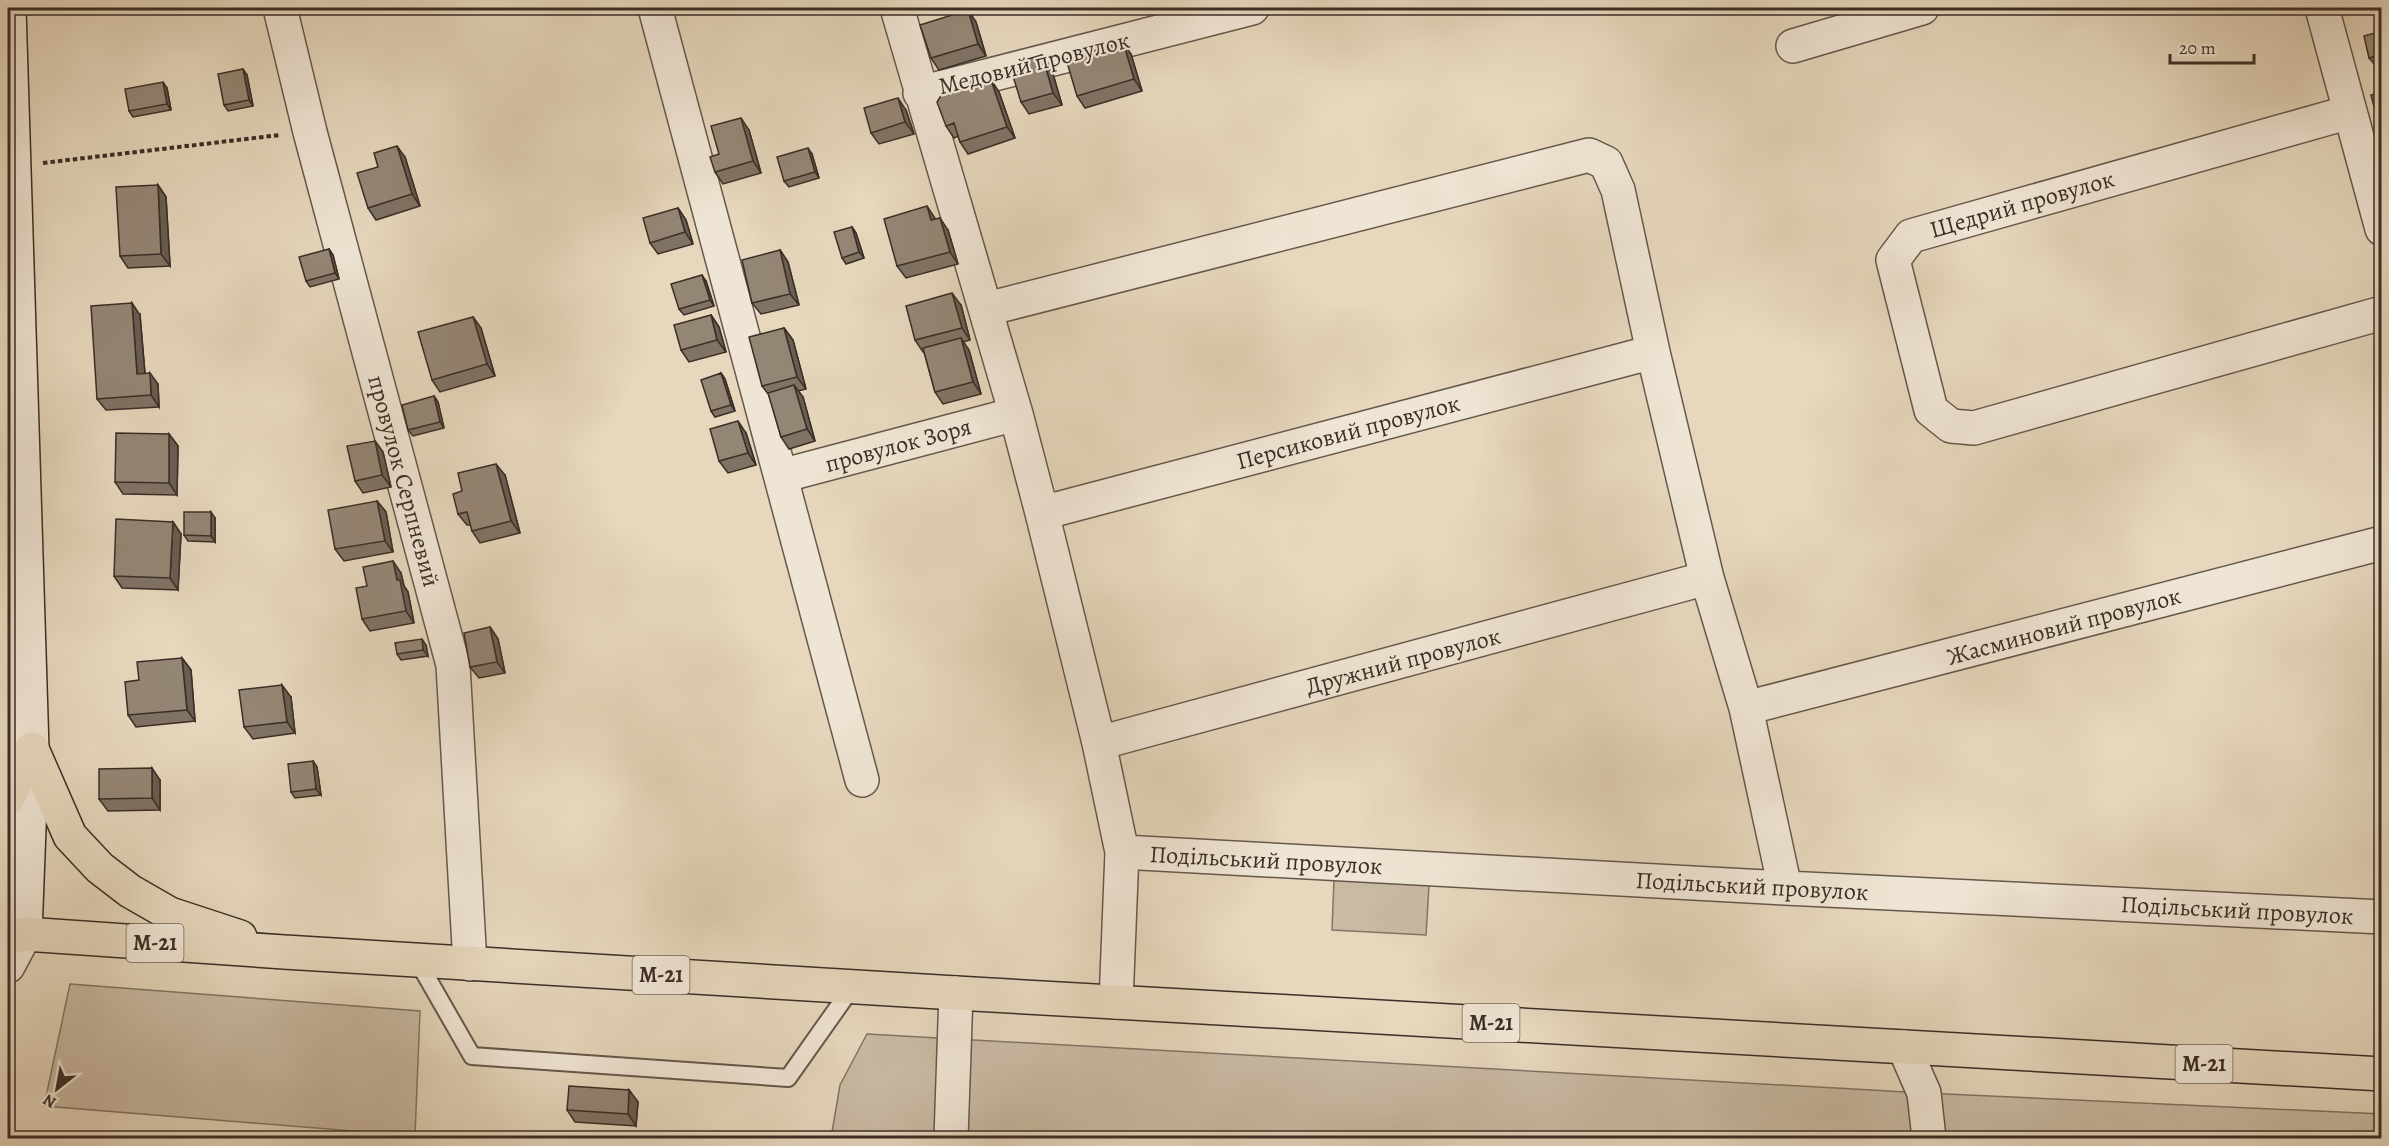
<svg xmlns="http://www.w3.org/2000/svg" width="2389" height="1146" font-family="Alegreya,serif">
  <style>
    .green { fill: #c9baa4; stroke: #827466; stroke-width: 1.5 }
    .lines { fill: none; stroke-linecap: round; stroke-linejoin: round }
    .service-casing { stroke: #66584c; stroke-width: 20 }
    .minor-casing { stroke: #66584c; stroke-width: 36 }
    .secondary-casing { stroke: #3b2e27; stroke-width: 36 }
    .trunk-casing { stroke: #3b2e27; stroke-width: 36 }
    .path { stroke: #3b2e27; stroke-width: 4; stroke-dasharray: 4.5 3; stroke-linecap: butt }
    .service { stroke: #efe5d4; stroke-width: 16 }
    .minor { stroke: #efe5d4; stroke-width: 33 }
    .secondary { stroke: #efe5d4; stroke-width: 33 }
    .trunk { stroke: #e6d7bd; stroke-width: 33 }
    .wall { fill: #7f7365; stroke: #3b2e27; stroke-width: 1.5 }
    .shaded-wall { fill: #685e52; stroke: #3b2e27; stroke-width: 1.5 }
    .building { fill: #948675; stroke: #3b2e27; stroke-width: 1.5 }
    .labels { text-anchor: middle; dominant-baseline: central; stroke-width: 4.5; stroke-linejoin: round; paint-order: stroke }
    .shield { fill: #efe5d4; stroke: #71655b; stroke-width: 1.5 }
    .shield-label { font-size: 22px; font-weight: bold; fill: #3b2e27 }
    .street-label { font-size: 24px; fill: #3b2e27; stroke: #efe5d4 }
  </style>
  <rect width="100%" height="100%" fill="#e6d7bd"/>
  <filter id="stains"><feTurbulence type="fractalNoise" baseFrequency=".00333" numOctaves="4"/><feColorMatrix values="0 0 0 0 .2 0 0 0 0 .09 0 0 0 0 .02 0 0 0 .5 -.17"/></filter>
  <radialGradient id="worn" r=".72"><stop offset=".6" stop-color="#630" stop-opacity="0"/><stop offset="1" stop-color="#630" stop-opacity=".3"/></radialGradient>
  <path class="green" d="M1334 880 1429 885 1426 935 1332 930Z
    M70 984 420 1011 415 1136 44 1106Z
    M867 1034 1924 1093 2382 1114 2381 1138H831L840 1085Z"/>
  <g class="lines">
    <defs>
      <path id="service" d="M8 739 32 749
        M417 960 472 1056 788 1078 853 986"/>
      <path id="minor" d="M280 8 310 132 453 665 470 964
        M655 8 862 780
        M897 8 1016 414 1042 513 1099 743 1122 852 1116 1002
        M2322 8 2382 229
        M1793 46 1922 8
        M920 93 1252 8
        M2350 112 1911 236 1893 260 1931 410 1951 426 1974 428 2382 313
        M987 309 1589 155 1606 163 1618 190 1653 352 1707 578 1746 708 1785 888
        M781 476 1016 414
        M1042 513 1653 352
        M1746 708 2382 543
        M1099 743 1707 578
        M1122 852 1785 888 2382 917
        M8 966 25 934
        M1904 1047 1924 1093 1929 1138
        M951 1138 956 993"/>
      <path id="secondary" d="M9 8 32 749 25 934"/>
      <path id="trunk" d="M32 749 70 836 100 868 130 891 170 914 240 937
        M8 798 32 749
        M8 938 25 934 284 952 956 993 2382 1074"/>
    </defs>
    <use href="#service" class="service-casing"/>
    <use href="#minor" class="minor-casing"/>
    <use href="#secondary" class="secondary-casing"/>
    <use href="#trunk" class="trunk-casing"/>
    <path class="path" d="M43 163 280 135"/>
    <use href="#service" class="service"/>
    <use href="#minor" class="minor"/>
    <use href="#secondary" class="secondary"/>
    <use href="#trunk" class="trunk"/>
  </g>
  <path class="wall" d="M1169 8H1194L1173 13Z
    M968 10 976 22 986 56 939 70 931 58Z
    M2382 31V62L2374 64 2369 58Z
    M1131 54 1142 91 1085 108 1077 96Z
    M1042 55 1051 67 1062 105 1029 114 1021 102Z
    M247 75 253 106 228 111 224 105Z
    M991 80 999 92 1015 138 968 154 960 142 958 136 954 138 946 126 974 86Z
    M167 88 171 110 133 117 129 111Z
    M906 110 914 134 879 144 871 133Z
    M749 130 761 173 723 184 715 172 719 154Z
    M812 154 819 178 789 187 784 181Z
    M405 157 420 206 376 220 368 208Z
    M158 185 166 197 170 266 128 268 120 256Z
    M678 208 686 220 693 244 658 254 650 243Z
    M852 227 856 233 864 258 846 264 842 258Z
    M948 230 958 264 906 278 897 266Z
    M329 249 333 255 339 279 310 287 306 281Z
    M780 250 788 262 799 305 761 314 752 303Z
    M706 281 714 306 684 315 679 309Z
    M961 305 970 340 963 342 969 350 981 394 943 404 935 392 924 352H923L915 340Z
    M140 315 145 373 158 384 159 407 106 410 97 399Z
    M711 315 719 327 726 352 689 362 681 350Z
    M473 317 481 328 495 376 440 392 432 380Z
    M784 328 793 340 806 389 798 391 803 397 815 441 789 449 781 437 769 395 762 386Z
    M721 373 725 379 735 411 715 417 711 411Z
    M434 396 438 402 444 428 413 436 408 430Z
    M746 433 756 465 728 473 719 461Z
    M169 434 178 446 177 495 123 494 115 482Z
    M375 441 383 452 391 487 363 493 355 481Z
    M505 475 520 533 480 543 472 531 471 525H467L458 514 462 491Z
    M377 501 386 512 393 552 344 561 335 549Z
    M215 518V542L188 541 184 535Z
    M173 522 181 534 178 590 122 588 114 576Z
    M401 573 404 586 408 592 414 623 370 631 362 619 367 586Z
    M490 627 498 639 505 673 479 678 470 667Z
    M426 645 428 656 401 660 397 654Z
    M182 658 191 670 195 721 136 727 128 715Z
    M291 697 295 733 253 739 244 727Z
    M313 761 317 767 321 795 295 798 291 792Z
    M160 780V810L108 811 99 799Z
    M629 1090 638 1102 636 1126 575 1122 567 1110Z"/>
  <path class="shaded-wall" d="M968 10 976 22 986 56 978 44Z
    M1123 42 1131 54 1142 91 1134 79Z
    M1042 55 1051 67 1062 105 1053 93Z
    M243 69 247 75 253 106 249 100Z
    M991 80 999 92 1015 138 1007 127Z
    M163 82 167 88 171 110 167 104Z
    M898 98 906 110 914 134 905 122Z
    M741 118 749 130 761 173 753 161Z
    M397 146 405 157 420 206 412 194Z
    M808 148 812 154 819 178 815 172Z
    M158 185 166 197 170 266 161 254Z
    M927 206 935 218 939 232 931 220Z
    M678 208 686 220 693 244 685 232Z
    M940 218 948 230 958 264 950 252Z
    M852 227 856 233 864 258 859 252Z
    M329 249 333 255 339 279 335 273Z
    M780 250 788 262 799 305 790 294Z
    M702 275 706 281 714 306 710 300Z
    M952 293 961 305 970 340 962 328Z
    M132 303 140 315 146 386 137 374Z
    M711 315 719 327 726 352 717 340Z
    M473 317 481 328 495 376 487 364Z
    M784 328 793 340 806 389 797 377Z
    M961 338 969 350 981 394 973 382Z
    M150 373 158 384 159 407 151 395Z
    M721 373 725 379 735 411 731 405Z
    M794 385 803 397 815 441 807 429Z
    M434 396 438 402 444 428 440 422Z
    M738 421 746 433 756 465 748 453Z
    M169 434 178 446 177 495 169 483Z
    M375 441 383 452 391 487 382 475Z
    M496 464 505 475 520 533 511 521Z
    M377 501 386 512 393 552 385 541Z
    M211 512 215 518V542L211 536Z
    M173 522 181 534 178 590 170 578Z
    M393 561 401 573 404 586 408 592 414 623 406 611 397 580Z
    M490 627 498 639 505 673 497 662Z
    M422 639 426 645 428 656 423 650Z
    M182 658 191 670 195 721 187 710Z
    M282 685 291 697 295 733 287 722Z
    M313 761 317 767 321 795 316 789Z
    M152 768 160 780V810L152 798Z
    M629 1090 638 1102 636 1126 628 1114Z"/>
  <path class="building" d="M968 10 978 44 931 58 920 25Z
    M2382 31V54L2369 58 2364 36Z
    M1123 42 1134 79 1077 96 1066 59Z
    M1042 55 1053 93 1021 102 1012 73 1023 70 1021 61Z
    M243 69 249 100 224 105 218 74Z
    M991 80 1007 127 960 142 954 123 946 126 937 102 945 89 971 81 973 86Z
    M163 82 167 104 129 111 125 89Z
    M2382 92V138L2371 95Z
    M898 98 905 122 871 133 864 108Z
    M741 118 753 161 715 172 710 157 719 154 711 126Z
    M397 146 412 194 368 208 357 173 378 167 374 153Z
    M808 148 815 172 784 181 777 157Z
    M158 185 161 254 120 256 116 187Z
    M927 206 931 220 940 218 950 252 897 266 884 219Z
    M678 208 685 232 650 243 643 218Z
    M852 227 859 252 842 258 834 232Z
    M329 249 335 273 306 281 299 257Z
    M780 250 790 294 752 303 742 260Z
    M702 275 710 300 679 309 671 284Z
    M952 293 962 328 915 340 906 306Z
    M132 303 137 374 150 373 151 395 97 399 91 306Z
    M711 315 717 340 681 350 674 325Z
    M473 317 487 364 432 380 418 332Z
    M784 328 797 377 762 386 749 337Z
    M961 338 973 382 935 392 923 348Z
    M721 373 731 405 711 411 701 380Z
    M794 385 807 429 781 437 768 393Z
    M434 396 440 422 408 430 402 405Z
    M738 421 748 453 719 461 710 429Z
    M116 433 169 434V483L115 482Z
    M375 441 382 475 355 481 347 446Z
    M496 464 511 521 472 531 467 512 458 514 453 494 462 491 458 473Z
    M377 501 385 541 335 549 328 510Z
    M184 512H211V536L184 535Z
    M116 519 173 522 170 578 114 576Z
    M393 561 397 580H400L406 611 362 619 356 588 367 586 363 567Z
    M490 627 497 662 470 667 464 633Z
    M422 639 423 650 397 654 395 643Z
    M182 658 187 710 128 715 125 682 139 680 137 662Z
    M282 685 287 722 244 727 239 690Z
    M313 761 316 789 291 792 288 764Z
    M152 768V798L99 799V769Z
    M569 1086 629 1090 628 1114 567 1110Z"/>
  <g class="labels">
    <g class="shield">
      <rect x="126.5" y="924" width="57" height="38" rx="4.5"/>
      <rect x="632.5" y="956" width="57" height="38" rx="4.5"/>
      <rect x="1462.5" y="1004" width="57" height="38" rx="4.5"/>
      <rect x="2175.5" y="1045" width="57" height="38" rx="4.5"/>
    </g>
    <g class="shield-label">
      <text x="155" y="943">М-21</text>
      <text x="661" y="975">М-21</text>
      <text x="1491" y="1023">М-21</text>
      <text x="2204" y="1064">М-21</text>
    </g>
    <g class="street-label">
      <text transform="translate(1034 63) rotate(-14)">Медовий провулок</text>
      <text transform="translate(2022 204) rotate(-16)">Щедрий провулок</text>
      <text transform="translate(1348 432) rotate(-15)">Персиковий провулок</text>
      <text transform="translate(898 445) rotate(-15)">провулок Зоря</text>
      <text transform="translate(404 481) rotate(75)">провулок Серпневий</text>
      <text transform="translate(2064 626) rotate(-15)">Жасминовий провулок</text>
      <text transform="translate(1403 661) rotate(-15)">Дружний провулок</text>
      <text transform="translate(1266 860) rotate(3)">Подільський провулок</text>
      <text transform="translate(1752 886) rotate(3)">Подільський провулок</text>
      <text transform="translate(2237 910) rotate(3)">Подільський провулок</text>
    </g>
  </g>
  <rect width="2389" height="1146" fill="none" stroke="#e6d7bd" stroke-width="30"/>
  <rect x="9" y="9" width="2371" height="1128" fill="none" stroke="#3b2e27" stroke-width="3"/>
  <rect x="15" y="15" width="2359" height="1116" fill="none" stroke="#3b2e27" stroke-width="1.5"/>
  <g transform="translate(57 1089) rotate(211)" stroke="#efe5d4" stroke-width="4.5" paint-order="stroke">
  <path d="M0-4.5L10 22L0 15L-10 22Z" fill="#3b2e27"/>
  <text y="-9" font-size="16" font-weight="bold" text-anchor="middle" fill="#3b2e27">N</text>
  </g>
  <path d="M2170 54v9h84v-9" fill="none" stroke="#3b2e27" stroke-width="3"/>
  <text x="2179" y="54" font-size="18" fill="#3b2e27" stroke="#efe5d4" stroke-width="4.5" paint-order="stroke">20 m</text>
  <rect width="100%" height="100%" filter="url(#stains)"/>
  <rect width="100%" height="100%" fill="url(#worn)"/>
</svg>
